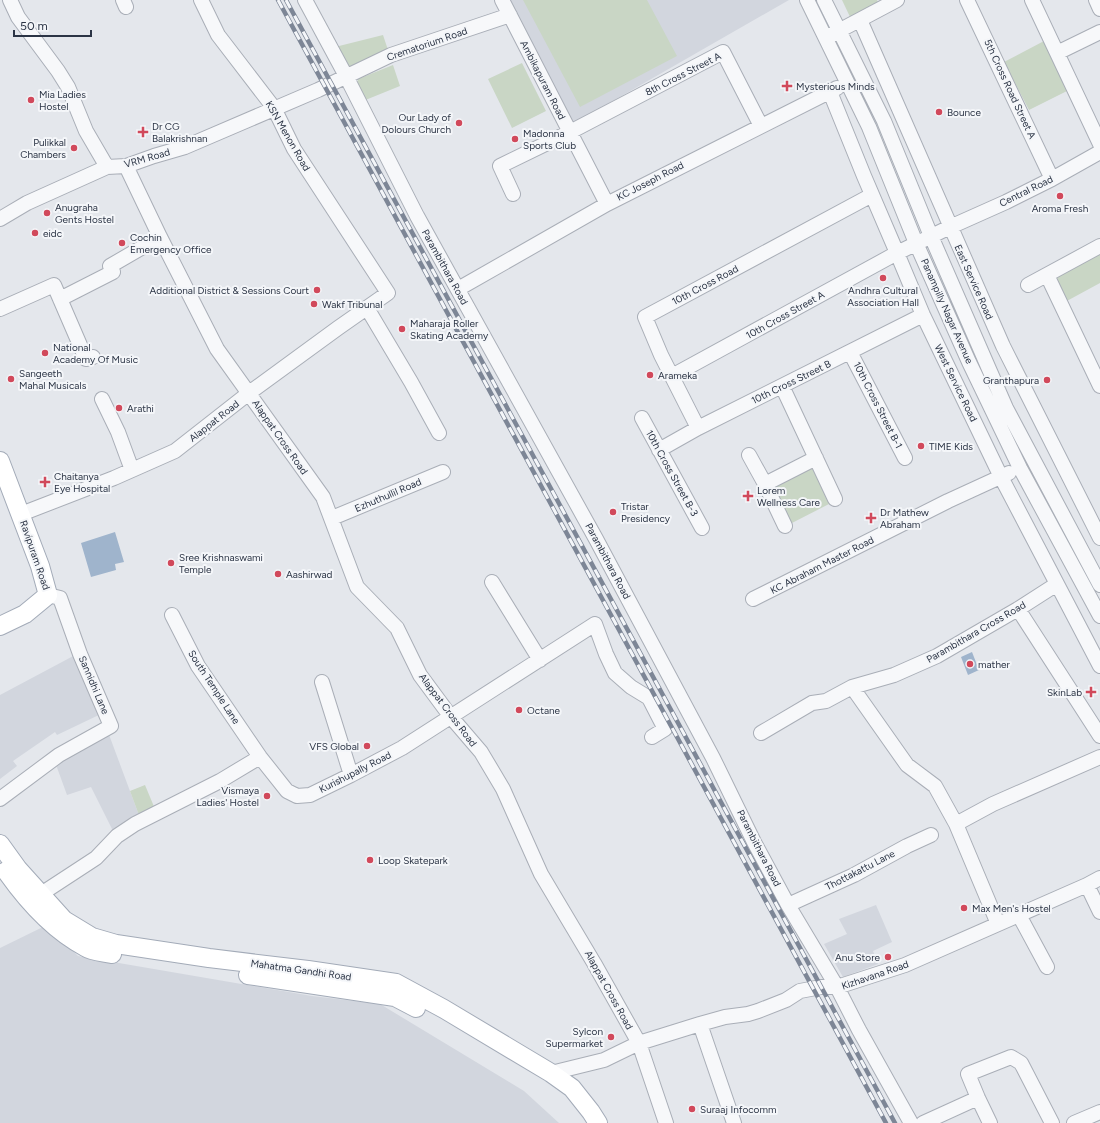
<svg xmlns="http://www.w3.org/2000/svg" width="1100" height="1123" font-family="Figtree,sans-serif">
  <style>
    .built { fill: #d2d6de }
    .green { fill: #c9d6c5 }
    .water { fill: #9fb4cc }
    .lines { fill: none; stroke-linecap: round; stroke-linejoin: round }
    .minor-casing { stroke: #a9aeb7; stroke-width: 16 }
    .major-casing { stroke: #a3abb8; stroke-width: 20 }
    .minor { stroke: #f7f8fa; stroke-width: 14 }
    .major { stroke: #fff; stroke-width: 18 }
    .rail-casing { stroke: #7d8696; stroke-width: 4.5 }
    .rail { stroke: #f4f6f9; stroke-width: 3; stroke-dasharray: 9; stroke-linecap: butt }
    .poi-dot { fill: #d1495b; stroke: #f4f6f9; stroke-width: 1.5 }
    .labels { text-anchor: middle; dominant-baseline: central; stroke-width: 4; stroke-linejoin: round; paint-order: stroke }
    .street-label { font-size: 10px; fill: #2b3445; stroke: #f4f6f9 }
    .poi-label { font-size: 10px; fill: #2b3445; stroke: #f4f6f9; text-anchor: start }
  </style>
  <rect width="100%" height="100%" fill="#e4e7ec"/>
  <path class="built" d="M509 0H789L571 125Z
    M77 654 103 713 57 735 55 732 13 761 17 766 0 779V695Z
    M108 732 140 818 114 833 91 787 67 795 55 762Z
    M876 905 892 942 873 951 878 964 843 977 824 944 847 934 839 919Z
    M47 925 78 956 312 996 380 1004 524 1091 559 1123H0V948Z"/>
  <path class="green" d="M523 0H647L677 56 580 107Z
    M842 0H877L879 4 851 19Z
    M383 35 388 50 347 70 335 47Z
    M1044 41 1069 90 1029 110 1004 62Z
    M522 63 546 111 512 128 488 79Z
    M393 65 400 86 363 101 356 87 358 79Z
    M1100 253V283L1065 302 1053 279Z
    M812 464 831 503 790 524 772 489Z
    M145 785 155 809 140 818 130 791Z"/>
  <path class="water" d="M115 532 124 562 115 564 116 570 91 577 81 543Z
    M972 652 979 670 968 675 961 657Z"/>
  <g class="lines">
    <defs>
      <path id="minor" d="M10 0 18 17 58 71 68 87 86 131 107 167
        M123 0 126 7
        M305 0 346 76 417 216 596 539 713 758 754 842 788 905 837 987 859 1030 911 1123
        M502 0 607 204
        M807 0 869 127 916 243 969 362 1020 468 1100 616
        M824 0 884 121 931 236 1006 408 1100 585
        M967 0 1052 179
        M1032 0 1100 144
        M1096 0 1100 9
        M860 20 1003 346 1100 538
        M831 35 897 0
        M1057 53 1100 32
        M830 92 864 176 897 253 923 315 1001 477 1100 666
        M126 166 160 237 217 349 323 497 357 587 397 628 420 675 451 717 481 752 503 789 541 874 594 963 639 1043 666 1123
        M513 194 500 166 570 132 723 52 761 126
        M0 219 27 203 107 167 126 166 154 156 185 147 318 90 391 55 510 15
        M1047 275 1100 386
        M1028 285 1100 246
        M458 289 607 204 837 88
        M60 299 113 272 110 266 160 237
        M367 308 411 382 439 433
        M0 309 54 285 86 359 93 357
        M850 352 905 458
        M672 376 897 253 950 227 1006 202 1052 179 1100 152
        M782 386 835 499
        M102 399 118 432 132 470
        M642 418 702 528
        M698 428 661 355 645 317 872 195
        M659 450 698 428 923 315
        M749 455 765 484 785 526
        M765 484 816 458
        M21 514 114 478 175 451 249 393 338 328 388 293 294 149 274 108 218 35 201 0
        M332 518 443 472
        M492 582 540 660
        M753 599 948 501 1009 473
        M1018 609 1100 736
        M172 615 198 666 260 757 287 791 297 796 310 795 351 775 402 748 595 624 606 654 615 673 631 687 649 698 665 729 652 737
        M322 682 351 775
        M852 687 907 765 935 786 956 824 998 924
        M761 733 812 703 826 701 852 687 894 675 937 656 1018 609 1057 584
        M0 799 59 755 111 726 80 654 60 598 48 595
        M956 824 993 804 1100 757
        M1087 885 1100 912
        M41 894 96 858 117 836 135 824 220 781 260 757
        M788 905 854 875 907 846 931 835
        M1019 915 1047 967
        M700 1024 734 1123
        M551 1073 604 1060 639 1043 700 1024 725 1017 748 1014 758 1011 786 1000 800 991 821 987H837L905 965 1087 885 1100 878
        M923 1123 978 1098
        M990 1123 978 1098 968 1074 1011 1057 1021 1063 1052 1123
        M1074 1123 1100 1112"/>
      <path id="major" d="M0 461 40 566 48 595 25 614 0 626
        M0 844 18 869 64 920 92 937 116 944 209 958 308 970 396 983 444 1009 551 1073 572 1088 591 1112 598 1123
        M6 871C27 901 53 930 85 947 93 952 104 952 112 954
        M248 975 395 997 416 1008"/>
    </defs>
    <use href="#minor" class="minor-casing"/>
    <use href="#major" class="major-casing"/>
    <use href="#minor" class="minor"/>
    <use href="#major" class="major"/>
    <defs>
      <path id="rail" d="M278 0 886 1123
        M286 0 895 1123"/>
    </defs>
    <use href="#rail" class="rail-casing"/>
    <use href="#rail" class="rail"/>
  </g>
  <g class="poi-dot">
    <path d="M785 80h4v4h4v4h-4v4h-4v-4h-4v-4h4z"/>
    <circle cx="31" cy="100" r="4"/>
    <circle cx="939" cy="112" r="4"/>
    <circle cx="459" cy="123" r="4"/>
    <path d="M141 126h4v4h4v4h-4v4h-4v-4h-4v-4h4z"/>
    <circle cx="515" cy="139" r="4"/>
    <circle cx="74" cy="148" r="4"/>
    <circle cx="1060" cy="196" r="4"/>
    <circle cx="47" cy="213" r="4"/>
    <circle cx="35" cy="233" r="4"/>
    <circle cx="122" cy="243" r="4"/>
    <circle cx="883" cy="278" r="4"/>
    <circle cx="317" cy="290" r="4"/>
    <circle cx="314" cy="304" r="4"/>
    <circle cx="402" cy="329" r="4"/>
    <circle cx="45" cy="353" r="4"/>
    <circle cx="650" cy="375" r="4"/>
    <circle cx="11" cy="379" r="4"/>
    <circle cx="1047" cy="380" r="4"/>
    <circle cx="119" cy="408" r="4"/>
    <circle cx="921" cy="446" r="4"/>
    <path d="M43 476h4v4h4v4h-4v4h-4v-4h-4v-4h4z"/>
    <path d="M746 490h4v4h4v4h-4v4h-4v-4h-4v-4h4z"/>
    <circle cx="613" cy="512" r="4"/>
    <path d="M869 512h4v4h4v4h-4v4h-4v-4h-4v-4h4z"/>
    <circle cx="171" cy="563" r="4"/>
    <circle cx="278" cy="574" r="4"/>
    <circle cx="970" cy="664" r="4"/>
    <path d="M1089 686h4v4h4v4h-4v4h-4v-4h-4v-4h4z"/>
    <circle cx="519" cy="710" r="4"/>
    <circle cx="367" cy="746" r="4"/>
    <circle cx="267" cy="796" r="4"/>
    <circle cx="370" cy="860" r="4"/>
    <circle cx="964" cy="908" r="4"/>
    <circle cx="888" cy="957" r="4"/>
    <circle cx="611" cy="1037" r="4"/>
    <circle cx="692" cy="1109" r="4"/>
  </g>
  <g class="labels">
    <g class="street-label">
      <text transform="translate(427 44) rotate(-19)">Crematorium Road</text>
      <text transform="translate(683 74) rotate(-27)">8th Cross Street A</text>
      <text transform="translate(543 80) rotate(63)">Ambikapuram Road</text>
      <text transform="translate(1010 89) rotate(65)">5th Cross Road Street A</text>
      <text transform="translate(288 136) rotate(60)">KSN Menon Road</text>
      <text transform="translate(147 158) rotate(-16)">VRM Road</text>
      <text transform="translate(650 181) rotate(-27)">KC Joseph Road</text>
      <text transform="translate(1026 191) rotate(-26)">Central Road</text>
      <text transform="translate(445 267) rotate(61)">Parambithara Road</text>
      <text transform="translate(974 282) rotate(66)">East Service Road</text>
      <text transform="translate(705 285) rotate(-28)">10th Cross Road</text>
      <text transform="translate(947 311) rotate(66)">Panampilly Nagar Avenue</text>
      <text transform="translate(785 315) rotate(-29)">10th Cross Street A</text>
      <text transform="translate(791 382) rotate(-26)">10th Cross Street B</text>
      <text transform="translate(956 383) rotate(64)">West Service Road</text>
      <text transform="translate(878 405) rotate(63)">10th Cross Street B-1</text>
      <text transform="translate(214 421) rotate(-38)">Alappat Road</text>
      <text transform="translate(280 437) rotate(55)">Alappat Cross Road</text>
      <text transform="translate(672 473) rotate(61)">10th Cross Street B-3</text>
      <text transform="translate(388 495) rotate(-23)">Ezhuthullil Road</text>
      <text transform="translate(35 555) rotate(71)">Ravipuram Road</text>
      <text transform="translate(608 561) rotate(62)">Parambithara Road</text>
      <text transform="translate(822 565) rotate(-27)">KC Abraham Master Road</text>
      <text transform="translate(976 632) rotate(-30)">Parambithara Cross Road</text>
      <text transform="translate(94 685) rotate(67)">Sannidhi Lane</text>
      <text transform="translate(214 687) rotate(57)">South Temple Lane</text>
      <text transform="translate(448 710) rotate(53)">Alappat Cross Road</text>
      <text transform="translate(355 772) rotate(-27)">Kurishupally Road</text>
      <text transform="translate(759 848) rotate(63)">Parambithara Road</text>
      <text transform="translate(860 870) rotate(-27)">Thottakattu Lane</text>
      <text transform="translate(301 970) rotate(8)">Mahatma Gandhi Road</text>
      <text transform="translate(875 975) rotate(-19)">Kizhavana Road</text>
      <text transform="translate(609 990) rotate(61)">Alappat Cross Road</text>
    </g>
    <g class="poi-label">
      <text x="796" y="86">Mysterious Minds</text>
      <text x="39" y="94">Mia Ladies<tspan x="39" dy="12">Hostel</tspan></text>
      <text x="947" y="112">Bounce</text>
      <text x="451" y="117" text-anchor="end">Our Lady of<tspan x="451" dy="12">Dolours Church</tspan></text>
      <text x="152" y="126">Dr CG<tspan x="152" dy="12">Balakrishnan</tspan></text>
      <text x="523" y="133">Madonna<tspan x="523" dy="12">Sports Club</tspan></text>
      <text x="66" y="142" text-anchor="end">Pulikkal<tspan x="66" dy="12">Chambers</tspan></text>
      <text x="55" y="207">Anugraha<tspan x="55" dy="12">Gents Hostel</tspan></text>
      <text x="1060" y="208" text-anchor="middle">Aroma Fresh</text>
      <text x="43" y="233">eidc</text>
      <text x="130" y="237">Cochin<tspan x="130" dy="12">Emergency Office</tspan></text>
      <text x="309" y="290" text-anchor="end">Additional District &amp; Sessions Court</text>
      <text x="883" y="290" text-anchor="middle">Andhra Cultural<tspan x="883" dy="12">Association Hall</tspan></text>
      <text x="322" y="304">Wakf Tribunal</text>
      <text x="410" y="323">Maharaja Roller<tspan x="410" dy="12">Skating Academy</tspan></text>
      <text x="53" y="347">National<tspan x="53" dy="12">Academy Of Music</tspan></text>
      <text x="19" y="373">Sangeeth<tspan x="19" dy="12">Mahal Musicals</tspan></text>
      <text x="658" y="375">Arameka</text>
      <text x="1039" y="380" text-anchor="end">Granthapura</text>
      <text x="127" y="408">Arathi</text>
      <text x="929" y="446">TIME Kids</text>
      <text x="54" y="476">Chaitanya<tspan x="54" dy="12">Eye Hospital</tspan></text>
      <text x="757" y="490">Lorem<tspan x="757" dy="12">Wellness Care</tspan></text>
      <text x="621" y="506">Tristar<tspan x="621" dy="12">Presidency</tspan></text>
      <text x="880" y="512">Dr Mathew<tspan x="880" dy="12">Abraham</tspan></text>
      <text x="179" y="557">Sree Krishnaswami<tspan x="179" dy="12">Temple</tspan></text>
      <text x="286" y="574">Aashirwad</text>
      <text x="978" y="664">mather</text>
      <text x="1082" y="692" text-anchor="end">SkinLab</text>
      <text x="527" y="710">Octane</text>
      <text x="359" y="746" text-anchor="end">VFS Global</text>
      <text x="259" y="790" text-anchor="end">Vismaya<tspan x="259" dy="12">Ladies' Hostel</tspan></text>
      <text x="378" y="860">Loop Skatepark</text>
      <text x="972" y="908">Max Men's Hostel</text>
      <text x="880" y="957" text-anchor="end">Anu Store</text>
      <text x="603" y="1031" text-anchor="end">Sylcon<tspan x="603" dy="12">Supermarket</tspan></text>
      <text x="700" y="1109">Suraaj Infocomm</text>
    </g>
  </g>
  <path d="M14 30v6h77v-6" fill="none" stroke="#2b3445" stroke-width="2"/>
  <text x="20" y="30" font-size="12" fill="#2b3445" stroke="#f4f6f9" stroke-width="3" paint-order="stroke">50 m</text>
</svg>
